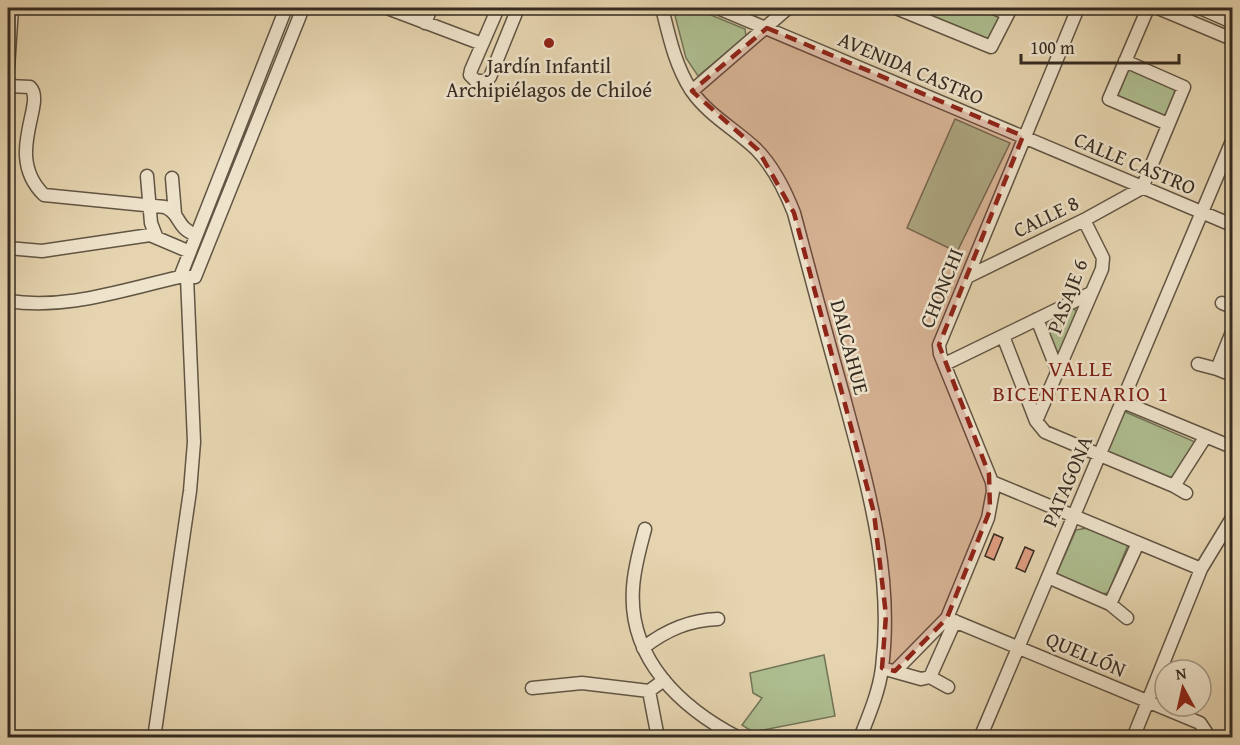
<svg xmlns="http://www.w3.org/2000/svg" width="1240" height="745" font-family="'Gentium Book Plus',serif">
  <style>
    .green { fill: #aebe90; stroke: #727458; stroke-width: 1.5 }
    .building { fill: #de9d80; stroke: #352b21; stroke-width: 1.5 }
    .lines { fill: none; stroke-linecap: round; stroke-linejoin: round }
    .minor-casing { stroke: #615544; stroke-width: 15 }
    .minor { stroke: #eee3cb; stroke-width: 12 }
    .marked { fill: #8f2418; fill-opacity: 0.2; stroke: #8f2418; stroke-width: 4.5; stroke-dasharray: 12 8; stroke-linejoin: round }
    .poi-dot { fill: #8f2418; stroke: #eee3cb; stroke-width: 2 }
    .labels { text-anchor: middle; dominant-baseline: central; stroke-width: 5; stroke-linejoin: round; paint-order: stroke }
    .poi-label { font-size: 21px; fill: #352b21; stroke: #eee3cb }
    .street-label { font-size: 21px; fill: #352b21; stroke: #eee3cb }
    .neighbourhood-label { font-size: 22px; letter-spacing: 1.5px; fill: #7a1f14; stroke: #eee3cb }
  </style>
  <rect width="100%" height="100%" fill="#e5d4af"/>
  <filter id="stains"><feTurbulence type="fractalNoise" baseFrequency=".00333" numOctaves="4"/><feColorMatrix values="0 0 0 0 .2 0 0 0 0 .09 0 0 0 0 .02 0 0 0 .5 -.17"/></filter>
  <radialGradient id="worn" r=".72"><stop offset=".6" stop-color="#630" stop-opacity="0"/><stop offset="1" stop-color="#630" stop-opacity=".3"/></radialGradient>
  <path class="green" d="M673 8H694L745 29 746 36 698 76 686 58Z
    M906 8H984L1001 17 990 41Z
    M1131 69 1176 90 1167 115 1163 116 1117 96 1127 70Z
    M955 119 1010 143 957 252 907 228Z
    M1072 307 1078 313 1060 354 1057 356 1042 325 1045 319Z
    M1123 411 1193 441 1195 445 1172 477 1164 478 1106 455Z
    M1087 528 1128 545 1108 593C1093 597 1068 585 1057 573L1076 530Z
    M824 655 835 716 753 732 742 725 762 698 753 693 750 673Z"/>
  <path class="building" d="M994 534 1003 538 994 560 985 556Z
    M1025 547 1034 551 1025 572 1016 568Z"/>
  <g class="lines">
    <defs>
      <path id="minor" d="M387 8 482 44
        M498 8 471 70 470 75 476 81H486L490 77 518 8
        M662 8C669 36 675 65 691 90 708 115 735 129 756 149 774 167 785 190 794 213 810 273 826 334 843 394 867 484 894 573 882 668 879 692 869 715 860 738
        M718 8 1232 225
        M896 8 991 47 1011 8
        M994 8 1008 14
        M1148 8 1109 99 1168 124
        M1158 8 1232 39
        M1200 8 1232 22
        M425 23 431 8
        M8 68 12 8
        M8 86 30 87C47 103 3 155 44 195L165 207C182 215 175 227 196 235
        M692 91 788 8
        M147 176 151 223 156 236
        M172 178 175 214
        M8 248 42 251 150 235 190 252
        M180 277 286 8
        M967 277 1084 220 1142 188 1184 87 1125 61
        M8 301C67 310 121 290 180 277H195L303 8
        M1222 303 1232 307
        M1037 319 1058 372
        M1232 332 1217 369 1232 375
        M1003 336 1036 421 1045 432 1174 486 1206 436
        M945 364 1091 293
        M1198 364 1217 369
        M1123 402 1232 447
        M1036 421 1102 269 1103 258 1084 220
        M992 482 1201 569
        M1174 486 1186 493
        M645 529C640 548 634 568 633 588 628 659 681 708 739 738
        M1048 577 1110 604 1138 543
        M1110 604 1127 618
        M947 618 1200 723 1206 732V738
        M643 648C666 630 689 620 718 619
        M889 670 921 679 930 677 955 621
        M895 671 947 618 988 518 993 491 992 482 940 354 939 345 1078 8
        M930 677 948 687
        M532 688 582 683 649 691 664 680
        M649 691 658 738
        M154 738 190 491 194 442 187 277
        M980 738 1232 141
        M1133 738 1201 569 1232 518"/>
    </defs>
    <use href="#minor" class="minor-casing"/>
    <use href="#minor" class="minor"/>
  </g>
  <path class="marked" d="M767 28 1023 136 939 345 989 474 990 510 947 618 895 671 882 668 886 615 874 513 794 213 758 150 692 91Z"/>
  <circle class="poi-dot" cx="549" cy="43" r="6"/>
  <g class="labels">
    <g class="poi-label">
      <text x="549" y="65">Jardín Infantil<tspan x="549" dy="24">Archipiélagos de Chiloé</tspan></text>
    </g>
    <g class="street-label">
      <text transform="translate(911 68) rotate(23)">AVENIDA CASTRO</text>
      <text transform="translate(1135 163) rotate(23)">CALLE CASTRO</text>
      <text transform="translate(1046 216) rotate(-26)">CALLE 8</text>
      <text transform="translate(941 288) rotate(-68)">CHONCHI</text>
      <text transform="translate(1067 296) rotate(-69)">PASAJE 6</text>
      <text transform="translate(850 347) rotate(75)">DALCAHUE</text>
      <text transform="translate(1067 481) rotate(-67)">PATAGONA</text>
      <text transform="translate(1086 654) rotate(23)">QUELLÓN</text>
    </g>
    <g class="neighbourhood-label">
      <text x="1081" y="368">VALLE<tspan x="1081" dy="25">BICENTENARIO 1</tspan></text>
    </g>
  </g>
  <rect width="1240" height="745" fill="none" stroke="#e5d4af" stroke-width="30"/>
  <rect x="9" y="9" width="1222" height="727" fill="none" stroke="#352b21" stroke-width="3"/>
  <rect x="15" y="15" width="1210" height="715" fill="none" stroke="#352b21" stroke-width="1.5"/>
  <g transform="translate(1183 688) rotate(352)"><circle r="28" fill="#eee3cb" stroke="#a49987" stroke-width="1.5"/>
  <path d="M0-4.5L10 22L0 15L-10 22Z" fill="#8f2418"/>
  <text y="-9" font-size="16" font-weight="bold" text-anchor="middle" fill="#352b21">N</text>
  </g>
  <path d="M1021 54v9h158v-9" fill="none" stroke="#352b21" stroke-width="3"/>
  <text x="1030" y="54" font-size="18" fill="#352b21" stroke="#eee3cb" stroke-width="4.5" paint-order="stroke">100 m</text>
  <rect width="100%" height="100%" filter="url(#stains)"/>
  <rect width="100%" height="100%" fill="url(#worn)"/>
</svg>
